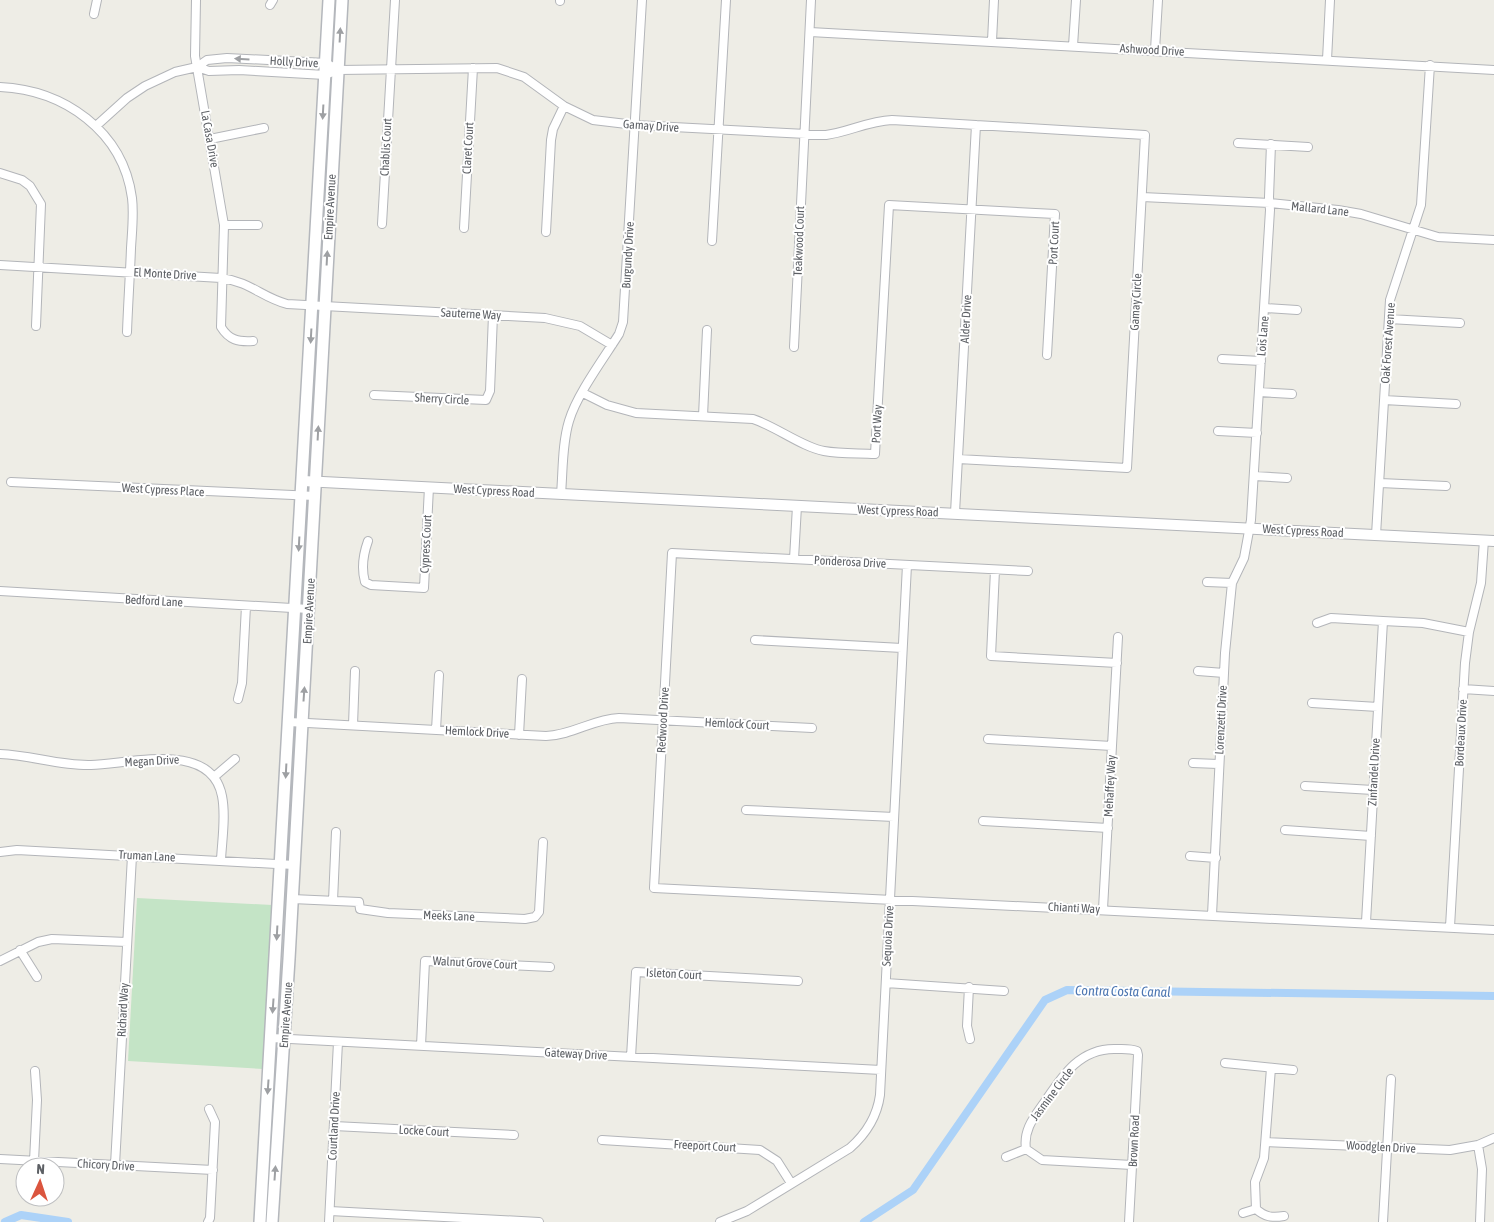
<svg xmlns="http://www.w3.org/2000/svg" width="1494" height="1222" font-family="'Asap Condensed',sans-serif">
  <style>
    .green { fill: #c4e4c6 }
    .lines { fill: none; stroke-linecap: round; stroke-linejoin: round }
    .canal { stroke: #acd2f8; stroke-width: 8 }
    .minor-casing { stroke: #b3b5b9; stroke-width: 10 }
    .tertiary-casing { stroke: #b3b5b9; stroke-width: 12 }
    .secondary-casing { stroke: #b4b7bc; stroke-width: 14 }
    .minor { stroke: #fff; stroke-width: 8 }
    .tertiary { stroke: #fff; stroke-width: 10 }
    .secondary { stroke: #fff; stroke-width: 11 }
    .oneway { fill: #9ea0a3 }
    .labels { text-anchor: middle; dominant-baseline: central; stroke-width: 4; stroke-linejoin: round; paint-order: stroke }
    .street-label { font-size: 12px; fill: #5d6065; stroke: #fff }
    .water-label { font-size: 14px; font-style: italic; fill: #4d77b2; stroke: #fff }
  </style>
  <rect width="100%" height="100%" fill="#eeede6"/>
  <path class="green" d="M137 898 272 905 263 1069 128 1061Z"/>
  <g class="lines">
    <path class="canal" d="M5 1222 21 1215 68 1222
      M864 1222 913 1190 1045 1000 1067 990 1494 996"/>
    <defs>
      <path id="minor" d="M196 0 195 56 224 225 221 327C229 340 238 342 253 341
        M560 0V1
        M270 5 273 0
        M94 14 97 0
        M810 32 1494 70
        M992 41 994 0
        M1073 46 1076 0
        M1155 50 1158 0
        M1327 60 1330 0
        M197 67 209 71 239 70 325 75 338 70 497 68 524 77 564 106 593 120 635 125 826 135C849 132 868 121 892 120L1145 135 1127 468 958 459
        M0 87C64 90 123 131 132 198 134 214 132 231 131 248 130 276 128 304 127 332
        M96 126 127 98 145 86 175 72 197 67 207 60 227 58 326 63 338 70
        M210 139 264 128
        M1238 143 1308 147
        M0 173 22 180 30 186 41 204 36 326
        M1142 197 1270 203 1338 210 1361 214 1438 237 1494 240
        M382 224 395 0
        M224 225H258
        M464 228 473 68
        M546 232 551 140 553 129 564 106
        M712 241 726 0
        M0 265 221 278C251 282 261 297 287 304L545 318 580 326 612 345
        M1265 308 1297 310
        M1389 319 1460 323
        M794 347 811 0
        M1222 359 1261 361
        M1259 392 1292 394
        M583 393 607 405 636 413 753 419C777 427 802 447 824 451 841 454 858 453 875 454L889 205 1055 214 1047 355
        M374 395 486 400 490 391 493 315
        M1384 400 1456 404
        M703 416 707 330
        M1218 431 1257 433
        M1254 476 1287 478
        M11 482 315 496
        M1380 483 1446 486
        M561 494C563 471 562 444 569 421 577 394 604 358 619 334L623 322 642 0
        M955 513 976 125
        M1376 535 1390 300 1421 205 1430 65
        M368 541C363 555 361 568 365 582L371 585 424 588 429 487
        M794 559 797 506
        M995 570 991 656 1117 663
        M1028 571 672 553 654 888 1494 930
        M1207 582 1232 583
        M0 591 309 609
        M1317 623 1331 618 1383 621 1423 623 1469 632
        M755 640 902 648
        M1198 671 1224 673
        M1463 689 1494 691
        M238 699 242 683 246 606
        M1312 703 1378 707
        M289 722 546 736C573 735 593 719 619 718L812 728
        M353 725 355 671
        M436 730 439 675
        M519 735 522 679
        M988 739 1112 746
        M0 754C31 755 60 766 91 765 130 764 211 740 222 796 226 816 222 840 221 860
        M1193 763 1218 764
        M214 777 235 759
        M1305 786 1373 790
        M746 810 894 817
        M983 821 1108 828
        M1285 830 1371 836
        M0 852 17 850 294 865
        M1190 856 1216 858
        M292 899 359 902 360 909 388 913 525 919 535 917 539 912 543 842
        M333 901 336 832
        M1103 909 1118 637
        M1212 915 1225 653 1232 583 1244 558 1251 520 1270 210 1269 197 1271 144
        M1366 922 1383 621
        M1450 927 1465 663 1469 632 1481 583 1484 540
        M20 950 37 977
        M0 961 38 942 52 939 127 942
        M886 983 1004 991
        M969 987 967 1026 970 1039
        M271 1038 881 1070
        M421 1046 425 961 550 967
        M631 1057 636 972 798 981
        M1225 1063 1293 1070
        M1271 1068 1264 1158 1255 1182 1256 1209C1265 1217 1272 1218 1284 1216
        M334 1126 514 1135
        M602 1140 760 1150 777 1161 791 1183
        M1266 1142 1450 1150 1478 1145 1494 1138
        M1478 1145 1482 1169 1480 1222
        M1006 1157 1026 1149
        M0 1159 213 1170
        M34 1161 37 1100 35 1071
        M115 1165 132 856
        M330 1211 539 1222
        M1243 1213 1256 1209
        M208 1222 210 1218 215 1122 209 1109
        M329 1222 338 1042
        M720 1222 747 1211 850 1148C867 1133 877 1117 880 1095L907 565
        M1129 1222 1138 1055 1137 1051C1130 1048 1122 1049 1114 1049 1080 1049 1063 1075 1046 1100 1035 1116 1023 1129 1026 1149L1042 1160 1132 1165
        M1383 1222 1391 1079"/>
      <path id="tertiary" d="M303 481 1494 541"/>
      <path id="secondary" d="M260 1222 329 0
        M272 1222 289 959 342 0"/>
    </defs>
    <use href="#minor" class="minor-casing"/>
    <use href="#tertiary" class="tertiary-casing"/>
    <use href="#secondary" class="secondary-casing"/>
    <use href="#minor" class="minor"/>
    <use href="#tertiary" class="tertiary"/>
    <use href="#secondary" class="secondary"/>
  </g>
  <defs><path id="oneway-solid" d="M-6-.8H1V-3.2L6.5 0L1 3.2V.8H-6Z" transform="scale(1.25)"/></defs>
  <g class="oneway">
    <use href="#oneway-solid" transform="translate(340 35) rotate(-87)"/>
    <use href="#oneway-solid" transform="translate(242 59) rotate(-177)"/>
    <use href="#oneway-solid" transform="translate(323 112) rotate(93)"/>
    <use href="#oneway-solid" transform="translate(327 258) rotate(-87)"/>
    <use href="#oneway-solid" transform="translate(311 336) rotate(93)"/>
    <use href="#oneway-solid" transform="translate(318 433) rotate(-87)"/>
    <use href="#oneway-solid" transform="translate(299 544) rotate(93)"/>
    <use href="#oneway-solid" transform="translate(304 694) rotate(-86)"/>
    <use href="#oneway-solid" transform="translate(286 771) rotate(93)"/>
    <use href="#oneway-solid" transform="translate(277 933) rotate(93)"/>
    <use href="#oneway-solid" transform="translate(273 1006) rotate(94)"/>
    <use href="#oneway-solid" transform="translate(268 1087) rotate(94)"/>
    <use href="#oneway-solid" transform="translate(275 1173) rotate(-86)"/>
  </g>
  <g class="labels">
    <g class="street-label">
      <text transform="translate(1152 50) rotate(3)">Ashwood Drive</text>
      <text transform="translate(294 62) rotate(3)">Holly Drive</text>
      <text transform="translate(651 126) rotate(4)">Gamay Drive</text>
      <text transform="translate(210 139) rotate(80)">La Casa Drive</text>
      <text transform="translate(386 147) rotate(-87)">Chablis Court</text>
      <text transform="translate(468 148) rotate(-87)">Claret Court</text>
      <text transform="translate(330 207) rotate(-87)">Empire Avenue</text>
      <text transform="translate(1320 209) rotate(6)">Mallard Lane</text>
      <text transform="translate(799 241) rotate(-88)">Teakwood Court</text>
      <text transform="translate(1054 243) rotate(-87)">Port Court</text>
      <text transform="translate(628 255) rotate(-87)">Burgundy Drive</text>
      <text transform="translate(165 274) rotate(3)">El Monte Drive</text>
      <text transform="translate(1136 302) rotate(-87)">Gamay Circle</text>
      <text transform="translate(471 314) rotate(3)">Sauterne Way</text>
      <text transform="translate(966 319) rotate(-87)">Alder Drive</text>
      <text transform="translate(1263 336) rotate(-85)">Lois Lane</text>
      <text transform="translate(1388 343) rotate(-86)">Oak Forest Avenue</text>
      <text transform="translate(442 399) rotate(3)">Sherry Circle</text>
      <text transform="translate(877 424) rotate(-87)">Port Way</text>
      <text transform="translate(163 490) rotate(3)">West Cypress Place</text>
      <text transform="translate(494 491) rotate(3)">West Cypress Road</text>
      <text transform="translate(898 511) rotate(2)">West Cypress Road</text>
      <text transform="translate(1303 531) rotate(3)">West Cypress Road</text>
      <text transform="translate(426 544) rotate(-87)">Cypress Court</text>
      <text transform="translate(850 562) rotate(3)">Ponderosa Drive</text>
      <text transform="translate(154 601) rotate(3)">Bedford Lane</text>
      <text transform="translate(309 611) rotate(-87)">Empire Avenue</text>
      <text transform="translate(663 720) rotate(-87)">Redwood Drive</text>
      <text transform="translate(1221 720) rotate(-87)">Lorenzetti Drive</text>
      <text transform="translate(737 724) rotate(3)">Hemlock Court</text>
      <text transform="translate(477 732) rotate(3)">Hemlock Drive</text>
      <text transform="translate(1461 733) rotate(-87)">Bordeaux Drive</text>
      <text transform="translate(152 761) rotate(-3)">Megan Drive</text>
      <text transform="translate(1374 772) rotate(-87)">Zinfandel Drive</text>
      <text transform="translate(1110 786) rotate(-87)">Mehaffey Way</text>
      <text transform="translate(147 856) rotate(3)">Truman Lane</text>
      <text transform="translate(1074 908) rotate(3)">Chianti Way</text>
      <text transform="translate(449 916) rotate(2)">Meeks Lane</text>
      <text transform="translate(888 936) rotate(-87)">Sequoia Drive</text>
      <text transform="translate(475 963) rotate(3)">Walnut Grove Court</text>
      <text transform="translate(674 974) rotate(3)">Isleton Court</text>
      <text transform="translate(123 1010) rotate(-87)">Richard Way</text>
      <text transform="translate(286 1015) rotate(-86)">Empire Avenue</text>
      <text transform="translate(576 1054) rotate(3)">Gateway Drive</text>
      <text transform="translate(1052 1094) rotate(-53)">Jasmine Circle</text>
      <text transform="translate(334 1126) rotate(-87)">Courtland Drive</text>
      <text transform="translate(424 1131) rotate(3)">Locke Court</text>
      <text transform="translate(1134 1141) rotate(-87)">Brown Road</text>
      <text transform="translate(705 1146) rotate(3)">Freeport Court</text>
      <text transform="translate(1381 1147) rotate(3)">Woodglen Drive</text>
      <text transform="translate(106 1165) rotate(3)">Chicory Drive</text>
    </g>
    <g class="water-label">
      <text transform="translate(1123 991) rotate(1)">Contra Costa Canal</text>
    </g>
  </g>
  <g transform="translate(40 1182) rotate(3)"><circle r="24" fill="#ffffff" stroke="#bebfc1"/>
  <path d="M0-4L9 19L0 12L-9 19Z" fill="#db553e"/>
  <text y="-8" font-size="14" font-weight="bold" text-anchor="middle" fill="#5d6065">N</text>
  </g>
</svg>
